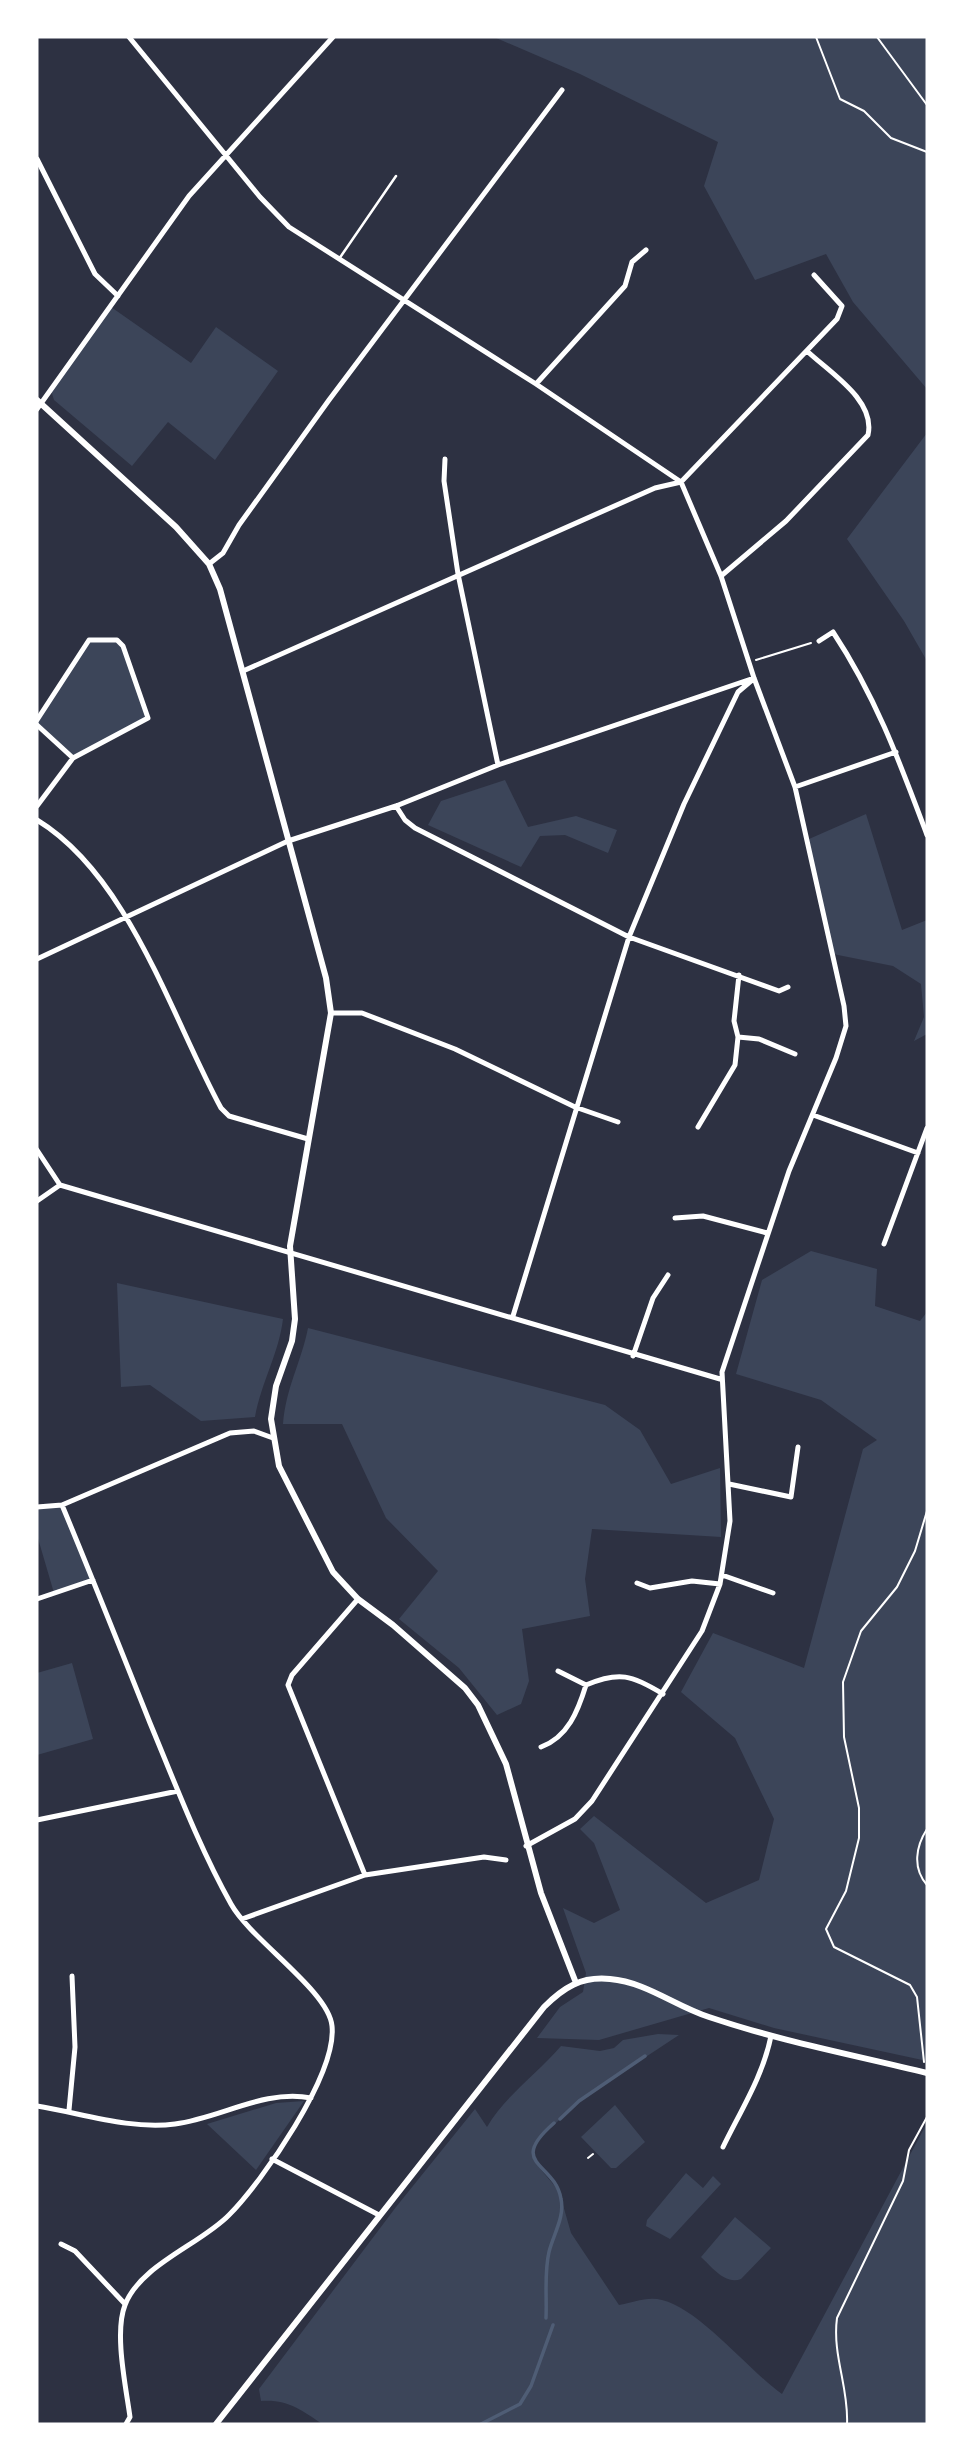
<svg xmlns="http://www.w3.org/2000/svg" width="964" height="2461" font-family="Roboto,sans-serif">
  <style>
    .green { fill: #3c4559 }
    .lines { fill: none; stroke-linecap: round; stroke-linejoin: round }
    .stream { stroke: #4f5d75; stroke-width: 3.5 }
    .path { stroke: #fff; stroke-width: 2 }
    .service { stroke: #fff; stroke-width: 2.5 }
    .minor { stroke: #fff; stroke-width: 5 }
    .tertiary { stroke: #fff; stroke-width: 6 }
  </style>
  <rect width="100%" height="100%" fill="#2d3142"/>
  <path class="green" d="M494 37H927V389L853 302 826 254 755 280 704 186 718 142 580 74Z
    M111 307 191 363 216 327 278 371 215 460 168 422 132 466 54 400 51 390Z
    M927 433V661L904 621 847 539Z
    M89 640H117L123 646 148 718 73 758 37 725V720Z
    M505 780 528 827 576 816 617 830 608 853 565 835 540 836 521 867 428 825 441 801Z
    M866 814 902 930 927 920V1034L914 1041 924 1017 921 984 893 966 833 954 809 839Z
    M811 1251 877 1269 875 1306 920 1321 927 1312V2061L774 2028 709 2008 599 2040 537 2038 560 2007 583 1992 586 1973 563 1908 594 1923 620 1910 594 1843 580 1829 594 1816 706 1903 759 1880 774 1819 735 1738 681 1692 713 1633 804 1668 863 1449 877 1440 821 1400 736 1374 762 1280Z
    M117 1283 283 1319C279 1353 261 1383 255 1417L201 1421 150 1385 121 1387Z
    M308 1328 605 1405 640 1430 671 1484 720 1468 721 1537 592 1529 585 1579 590 1616 522 1629 529 1681 521 1704 497 1715 459 1668 399 1619 438 1571 386 1518 342 1424H283C286 1387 301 1363 308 1328Z
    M62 1505 93 1580 54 1593 37 1535V1507Z
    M72 1663 93 1739 37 1755V1673Z
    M658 2034 679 2035 579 2101 534 2144 532 2153 536 2164 559 2191 571 2233 619 2305C633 2303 647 2296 662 2300 700 2309 749 2371 782 2394L927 2123V2424H322C302 2410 287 2399 261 2401L259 2389 396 2207 475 2109 487 2127C505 2096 537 2074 561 2046L600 2051 614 2048 623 2040Z
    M304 2101 256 2170 207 2124 276 2103Z
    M615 2105 645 2142 616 2168H611L581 2137Z
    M686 2173 703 2188 713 2176 721 2184 670 2239 646 2226 647 2220Z
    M735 2217 771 2248 741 2279C725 2285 712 2267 701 2257Z"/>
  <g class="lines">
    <path class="stream" d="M560 2119 579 2101 645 2056
      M546 2318C547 2297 544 2273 549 2252 553 2235 565 2217 561 2199 555 2162 506 2165 554 2123
      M481 2424 520 2404 531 2386 553 2325"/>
    <path class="path" d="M816 37 840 99 864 111 891 138 927 152
      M877 37 927 105
      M756 660 811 643
      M927 1829C916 1846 912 1868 927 1885
      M924 2062 917 1997 910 1985 834 1947 826 1929 846 1891 859 1838V1808L844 1737 843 1682 861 1631 897 1587 915 1551 927 1511
      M588 2158 593 2154
      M847 2424C849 2388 832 2355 837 2318L903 2181 909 2150 927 2117"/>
    <path class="service" d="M339 259 396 176"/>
    <path class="minor" d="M129 37 260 197 289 227 536 384 681 482 721 576 754 678 795 787 844 1006 846 1026 836 1058 789 1171 722 1372 730 1521 720 1584 702 1631 592 1801 575 1819 526 1846
      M37 159 95 274 118 296
      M536 384 625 286 632 262 646 250
      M37 409 189 196 333 37
      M445 459 444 481 458 574 498 765
      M209 564 223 553 239 525 329 400 562 90
      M721 576 786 521 868 435C876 400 829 372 807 351
      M819 641 833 632C876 697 900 763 927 835
      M243 671 655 488 681 482 837 319 842 306 814 275
      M37 720 89 640H117L123 646 148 718 73 758 37 806
      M37 725 73 758
      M795 787 896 752
      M396 806 405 820 415 828 629 937 779 991 788 987
      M37 820C129 876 171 1016 221 1108L229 1116 308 1139
      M37 959 288 841 396 806 498 765 754 678
      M739 975 734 1021 738 1037 759 1039 795 1054
      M331 1013H362L455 1049 575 1107 618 1122
      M813 1115 918 1153
      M698 1127 735 1065 738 1037
      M37 1150 60 1185 720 1379
      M37 1201 60 1185
      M675 1218 703 1216 767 1233
      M884 1244 927 1128
      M513 1316 629 937 684 804 738 692 751 681
      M633 1356 653 1298 668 1275
      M729 1484 791 1497 798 1447
      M62 1505 230 1433 254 1431 273 1438
      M37 1507 62 1505C92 1577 121 1650 150 1723 175 1783 199 1847 231 1904 251 1940 329 1991 332 2026 337 2074 263 2181 229 2215 201 2244 140 2265 125 2305 114 2333 126 2387 130 2417L126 2424
      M722 1575 773 1593
      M637 1583 650 1588 692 1581 720 1584
      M37 1599 93 1580
      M358 1599 292 1675 288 1685 365 1875
      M558 1671 586 1685C619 1671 632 1675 663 1694
      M541 1747C568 1737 578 1711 586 1685
      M37 1820 178 1791
      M242 1919 365 1875 484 1857 506 1860
      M37 2106C81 2113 130 2130 175 2124 221 2118 264 2089 311 2098
      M69 2110 75 2047 72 1976
      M723 2147C741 2110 763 2076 771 2036
      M272 2159 379 2215
      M61 2244 75 2251 125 2304"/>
    <path class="tertiary" d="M37 400 176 527 209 564 220 589 326 978 331 1013 290 1246 295 1319 292 1341 276 1386 271 1419 279 1466 333 1572 358 1599 393 1625 465 1688 478 1705 506 1764 541 1893 576 1983
      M216 2424 544 2007C563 1988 581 1976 610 1979 646 1982 675 2006 709 2017 780 2041 854 2055 927 2073"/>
  </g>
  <rect width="964" height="2461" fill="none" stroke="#ffffff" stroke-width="77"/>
</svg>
